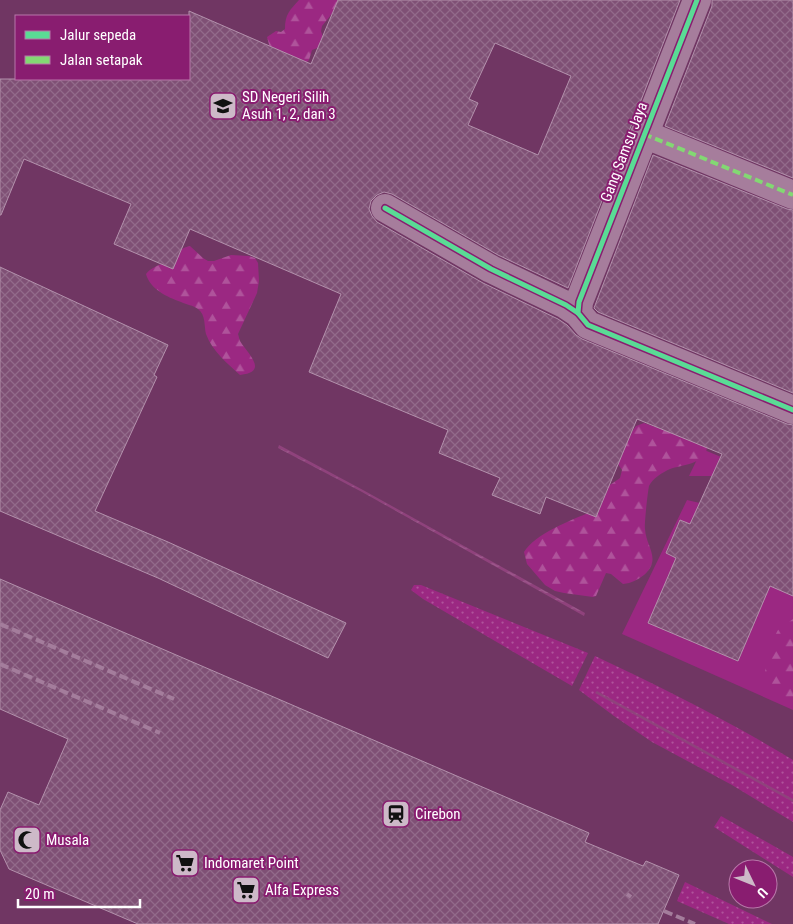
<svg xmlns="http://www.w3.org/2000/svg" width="793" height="924" font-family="'Roboto Condensed',sans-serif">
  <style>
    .grass { fill: #9b2882 }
    .forest { fill: url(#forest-firs) }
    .garden { fill: url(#garden-dots) }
    .water { fill: url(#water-ripples) }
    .building { fill: url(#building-cross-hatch); stroke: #b391ac; fill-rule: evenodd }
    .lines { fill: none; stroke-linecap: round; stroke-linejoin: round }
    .street { stroke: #a67d9c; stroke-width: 28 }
    .rail { stroke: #a47d9c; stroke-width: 4; stroke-dasharray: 9 4; stroke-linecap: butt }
    .quiet { stroke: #83d873; stroke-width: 4; stroke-dasharray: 8 4; stroke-linecap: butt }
    .cycleway-casing { stroke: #891d70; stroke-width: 8 }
    .cycleway { stroke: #5adb95; stroke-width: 5 }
    .labels { text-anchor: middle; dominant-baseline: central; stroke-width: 4; stroke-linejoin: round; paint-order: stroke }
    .poi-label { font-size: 15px; fill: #fff; stroke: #891d70; text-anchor: start }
    .street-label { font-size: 15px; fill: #fff; stroke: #891d70 }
  </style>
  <defs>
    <pattern id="forest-firs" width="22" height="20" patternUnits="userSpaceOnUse" patternTransform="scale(1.25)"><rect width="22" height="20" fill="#9b2882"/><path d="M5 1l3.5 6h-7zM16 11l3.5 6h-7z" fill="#af539b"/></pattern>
    <pattern id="garden-dots" width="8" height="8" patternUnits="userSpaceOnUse" patternTransform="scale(1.25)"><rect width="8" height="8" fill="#9b2882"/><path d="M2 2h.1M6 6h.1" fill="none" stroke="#af539b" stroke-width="1.8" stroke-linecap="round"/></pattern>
    <pattern id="water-ripples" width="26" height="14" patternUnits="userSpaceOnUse" patternTransform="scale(1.25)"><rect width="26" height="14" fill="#8f427c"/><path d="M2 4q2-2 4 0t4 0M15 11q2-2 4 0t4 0" fill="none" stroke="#a05e90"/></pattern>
    <pattern id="building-cross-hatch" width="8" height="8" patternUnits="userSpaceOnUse" patternTransform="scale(1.25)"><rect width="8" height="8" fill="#7f5075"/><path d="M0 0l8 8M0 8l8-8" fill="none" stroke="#926a8a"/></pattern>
  </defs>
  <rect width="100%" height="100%" fill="#703663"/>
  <path class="grass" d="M702 449 793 487 719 476H689Z
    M687 500 793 525V710L622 634Z"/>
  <path class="forest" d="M299 0H343L322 26 321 31 324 41 323 46 312 50 309 60 305 64 270 48 267 37 276 31 281 32 285 29C285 14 290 10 299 0Z
    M190 246 203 258 208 261H214L231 255 249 256 255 258 258 263 259 281 257 293 238 334C239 337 239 338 240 341 247 353 270 372 240 375 228 364 212 351 206 334 204 326 206 315 198 309 193 305 187 305 181 302 167 297 150 289 146 274 151 267 159 266 166 261 174 255 180 248 190 246Z
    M644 423 667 431 706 439C706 442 707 445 707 447 706 464 681 465 670 469 663 472 652 479 649 486 648 490 644 525 645 529 646 547 662 559 644 575 637 580 632 583 623 584L611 574 606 573 596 596 593 597 564 593 555 591 545 585 527 564 524 552C535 534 571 520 591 512L597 494 620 478 622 470 614 458 616 449 632 432 636 426Z
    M793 619V704L776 697 771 693 765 682 764 676 772 641 778 630Z"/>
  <path class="garden" d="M414 585H421L588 653 572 686 423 599 411 590Z
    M595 656C663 688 729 721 793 760V822L732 785 652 742 614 716 579 690Z
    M721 816 793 857V877L714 827Z
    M685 882 772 924H729L677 901Z"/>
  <path class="water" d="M279 445 363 490 585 613 584 616 362 492 278 448Z
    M597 691 793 799V802L595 693Z"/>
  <path class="building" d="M338 0H680L568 288 498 255 392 194 384 192 377 195 371 201 369 209 372 216 377 222 483 283 558 319 567 325 576 335 582 339 787 424 793 425V596L770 586 738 661 648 623 676 558 666 553 680 520 690 524 722 454 637 419 596 517 546 497 540 514 492 495 500 478 439 453 448 430 309 372 341 294 190 229 173 269 114 244 131 204 24 159 1 215H0V79H189V11L311 64ZM495 43 571 76 538 155 468 125 478 103 469 99Z
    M712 0H793V178L665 126 712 6Z
    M653 155 787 209 793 210V393L598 312 594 308Z
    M0 267 168 345 154 375 157 377 95 511 168 542 346 623 328 658 158 578 0 511Z
    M0 579 589 833 585 842 643 866 646 861 679 875 658 924H138L9 869 0 850V810L8 792 39 805 68 739 0 709Z"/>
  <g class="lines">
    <path class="street" d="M644 134 793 195
      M385 208 491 269 566 305 578 313 588 325 793 410
      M578 313 579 302 697 0"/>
    <path class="rail" d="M0 624 174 699
      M0 664 160 733
      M627 894 631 897
      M664 911 695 924"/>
    <path class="quiet" d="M644 134 793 195"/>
    <defs>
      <path id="cycleway" d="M385 208 491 269 566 305 578 313 588 325 793 410
        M578 313 579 302 697 0"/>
    </defs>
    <use href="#cycleway" class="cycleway-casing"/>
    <use href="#cycleway" class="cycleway"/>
  </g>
  <defs>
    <symbol id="school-square" viewBox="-11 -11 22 22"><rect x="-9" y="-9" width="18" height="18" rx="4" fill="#cdb9c8" stroke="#891d70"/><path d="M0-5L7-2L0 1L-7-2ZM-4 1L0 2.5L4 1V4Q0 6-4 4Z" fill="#111"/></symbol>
    <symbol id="station-square" viewBox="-11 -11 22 22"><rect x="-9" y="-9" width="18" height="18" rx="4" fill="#cdb9c8" stroke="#891d70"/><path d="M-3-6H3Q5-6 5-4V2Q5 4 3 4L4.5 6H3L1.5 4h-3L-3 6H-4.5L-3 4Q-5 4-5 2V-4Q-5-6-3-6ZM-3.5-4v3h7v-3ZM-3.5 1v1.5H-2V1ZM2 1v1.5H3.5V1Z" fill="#111"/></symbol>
    <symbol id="mosque-square" viewBox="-11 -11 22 22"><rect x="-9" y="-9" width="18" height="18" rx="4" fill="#cdb9c8" stroke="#891d70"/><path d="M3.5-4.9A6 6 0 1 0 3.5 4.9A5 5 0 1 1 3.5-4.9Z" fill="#111"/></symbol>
    <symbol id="supermarket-square" viewBox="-11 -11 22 22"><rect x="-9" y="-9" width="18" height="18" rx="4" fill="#cdb9c8" stroke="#891d70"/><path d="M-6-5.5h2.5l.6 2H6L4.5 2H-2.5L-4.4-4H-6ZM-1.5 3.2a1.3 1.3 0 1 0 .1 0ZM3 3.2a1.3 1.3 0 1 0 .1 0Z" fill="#111"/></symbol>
  </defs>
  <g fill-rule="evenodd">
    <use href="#school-square" x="207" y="90" width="32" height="32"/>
    <use href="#station-square" x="380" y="798" width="32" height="32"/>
    <use href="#mosque-square" x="11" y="824" width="32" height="32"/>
    <use href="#supermarket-square" x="169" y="847" width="32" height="32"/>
    <use href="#supermarket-square" x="230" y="874" width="32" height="32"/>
  </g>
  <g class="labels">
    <g class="poi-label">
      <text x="242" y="97">SD Negeri Silih<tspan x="242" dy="17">Asuh 1, 2, dan 3</tspan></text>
      <text x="415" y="814">Cirebon</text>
      <text x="46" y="840">Musala</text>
      <text x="204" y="863">Indomaret Point</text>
      <text x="265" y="890">Alfa Express</text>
    </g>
    <g class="street-label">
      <text transform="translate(624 152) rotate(-69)">Gang Samsu Jaya</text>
    </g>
  </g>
  <rect x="15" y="15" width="175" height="65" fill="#891d70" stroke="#b877a9"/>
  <rect x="25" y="31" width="25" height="8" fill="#5adb95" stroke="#b877a9"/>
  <text x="60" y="40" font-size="15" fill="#ffffff">Jalur sepeda</text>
  <rect x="25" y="56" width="25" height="8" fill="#83d873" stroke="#b877a9"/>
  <text x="60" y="65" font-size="15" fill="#ffffff">Jalan setapak</text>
  <g transform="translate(753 884) rotate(133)"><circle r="24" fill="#891d70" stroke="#b877a9"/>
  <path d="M0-4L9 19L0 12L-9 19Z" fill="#cdb9c8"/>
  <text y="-8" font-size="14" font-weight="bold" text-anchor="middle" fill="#ffffff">U</text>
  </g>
  <path d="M18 899v8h122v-8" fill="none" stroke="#ffffff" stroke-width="2.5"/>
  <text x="25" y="899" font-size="15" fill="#ffffff" stroke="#891d70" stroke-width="4" paint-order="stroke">20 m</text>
</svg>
